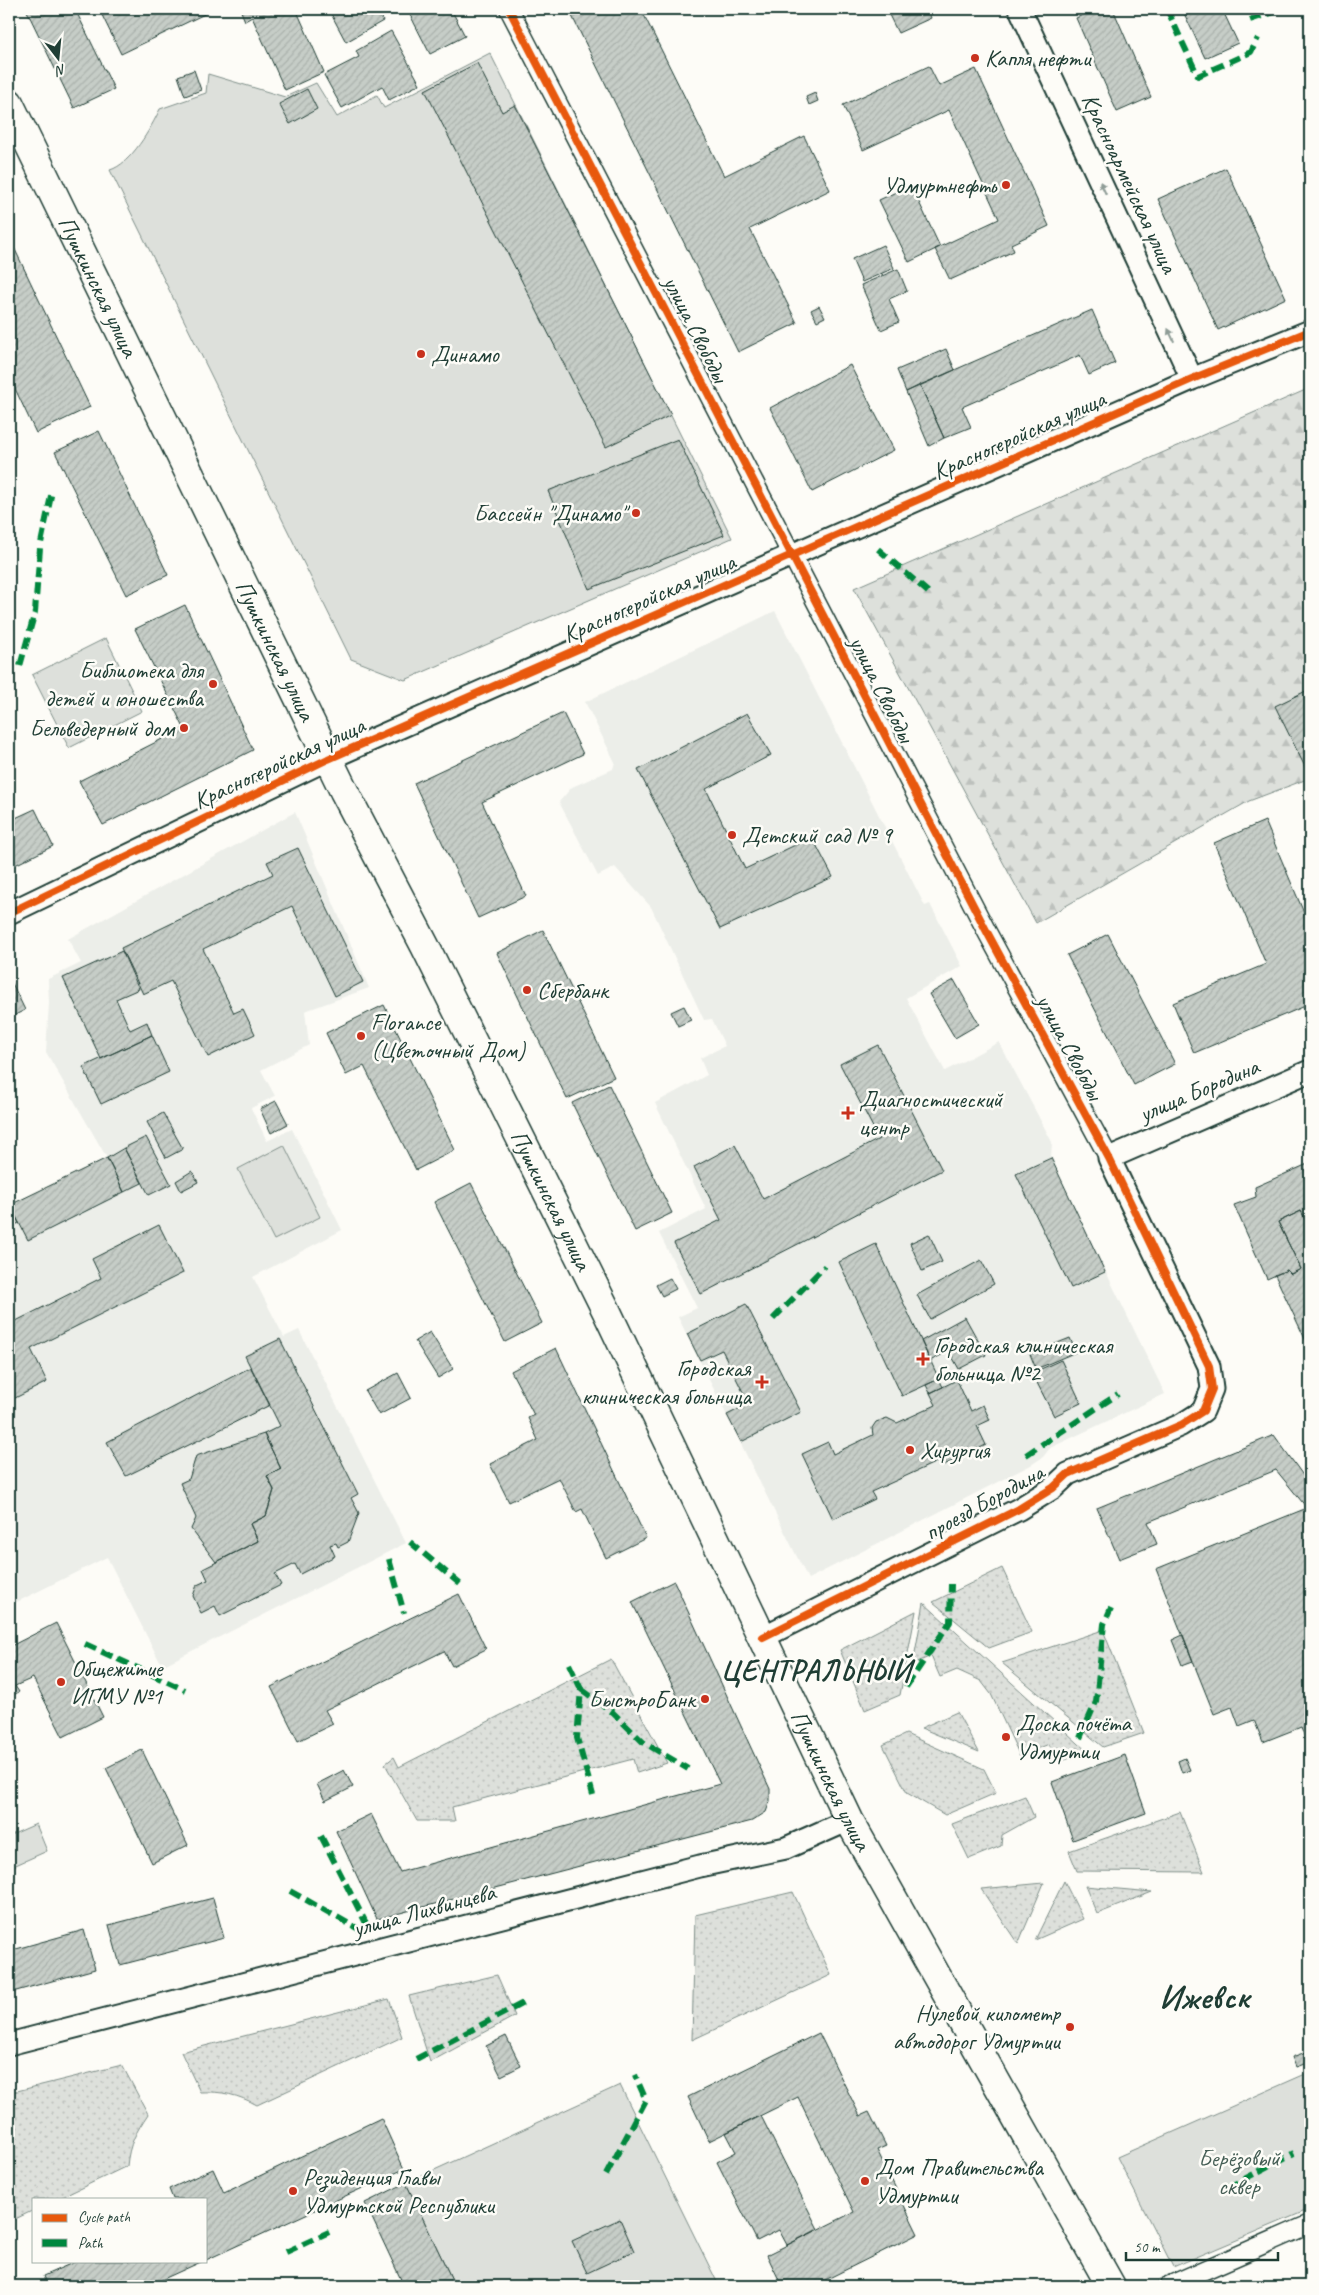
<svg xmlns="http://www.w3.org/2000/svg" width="1319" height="2295" font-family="Caveat,sans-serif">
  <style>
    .built { fill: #eceee9 }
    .grass { fill: url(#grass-dots); stroke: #7e8e88 }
    .forest { fill: url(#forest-firs); stroke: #7e8e88 }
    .park { fill: #dde0db; stroke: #7e8e88 }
    .building { fill: url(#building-hatch); stroke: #1f3d34 }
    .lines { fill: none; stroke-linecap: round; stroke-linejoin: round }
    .minor-casing { stroke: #1f3d34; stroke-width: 21 }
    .tertiary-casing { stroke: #1f3d34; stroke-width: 25 }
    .primary-casing { stroke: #1f3d34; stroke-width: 31 }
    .minor { stroke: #fdfcf7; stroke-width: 18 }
    .tertiary { stroke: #fdfcf7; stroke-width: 21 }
    .primary { stroke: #fdfcf7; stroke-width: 28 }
    .quiet { stroke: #00873e; stroke-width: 6; stroke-dasharray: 12 6; stroke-linecap: butt }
    .cycleway-casing { stroke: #fdfcf7; stroke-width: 11 }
    .cycleway { stroke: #e8590c; stroke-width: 8 }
    .oneway { fill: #8e9c96 }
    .poi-dot { fill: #c8321e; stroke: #fdfcf7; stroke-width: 2 }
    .labels { text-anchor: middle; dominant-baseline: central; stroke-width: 5; stroke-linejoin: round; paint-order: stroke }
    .poi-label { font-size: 24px; fill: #1f3d34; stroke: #fdfcf7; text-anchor: start }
    .street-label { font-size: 24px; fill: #1f3d34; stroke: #fdfcf7 }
    .park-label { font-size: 24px; fill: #455e55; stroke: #fdfcf7 }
    .district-label { font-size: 29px; font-weight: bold; letter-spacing: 1px; fill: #1f3d34; stroke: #fdfcf7 }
    .town-label { font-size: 34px; font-weight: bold; fill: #1f3d34; stroke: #fdfcf7 }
  </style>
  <defs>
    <pattern id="grass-dots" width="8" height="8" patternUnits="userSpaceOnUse" patternTransform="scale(1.25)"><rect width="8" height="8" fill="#dde0db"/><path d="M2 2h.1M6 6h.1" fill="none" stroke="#bdc1bd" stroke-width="1.8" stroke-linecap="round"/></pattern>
    <pattern id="forest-firs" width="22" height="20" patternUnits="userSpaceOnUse" patternTransform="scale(1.25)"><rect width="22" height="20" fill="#dde0db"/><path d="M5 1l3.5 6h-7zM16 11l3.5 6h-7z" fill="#bdc1bd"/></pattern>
    <pattern id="building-hatch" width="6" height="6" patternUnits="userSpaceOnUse" patternTransform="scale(1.25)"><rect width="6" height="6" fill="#c6cdc7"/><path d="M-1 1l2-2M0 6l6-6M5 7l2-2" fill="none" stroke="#aab1ac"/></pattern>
  </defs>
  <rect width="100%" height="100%" fill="#fdfcf7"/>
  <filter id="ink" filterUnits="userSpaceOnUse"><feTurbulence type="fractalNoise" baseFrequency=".02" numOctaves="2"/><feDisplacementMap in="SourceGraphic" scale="10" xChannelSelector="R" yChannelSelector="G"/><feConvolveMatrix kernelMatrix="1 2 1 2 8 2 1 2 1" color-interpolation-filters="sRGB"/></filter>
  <g filter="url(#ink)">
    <path class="built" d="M775 611 925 906 930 904 962 966 906 998 945 1071 999 1042 1052 1142 1051 1158 1165 1394 1050 1448 1043 1457 1031 1465 808 1579 678 1317 697 1308 659 1233 706 1209 655 1103 707 1075 700 1058 725 1046 712 1019 704 1020 651 907 615 867 598 876 559 802 572 787 613 769 615 762 585 702Z
      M295 812 369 988 305 1011 309 1045 261 1070 275 1096 251 1108 267 1141 292 1129 342 1230 253 1277 284 1337 299 1330 406 1543 162 1666 107 1557 9 1606V1228L19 1222 10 1205 107 1158 46 1052 49 1003 48 979 81 963 68 939Z"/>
    <path class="grass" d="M1002 1568 1032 1632 989 1648 933 1602Z
      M924 1603 1089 1753 1057 1762 1049 1744 1020 1756 991 1694 981 1681 957 1670 940 1677 931 1656 913 1664Z
      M916 1611 900 1695 865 1710 840 1650Z
      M1103 1630 1144 1733 1103 1747 1002 1663Z
      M611 1659 667 1763 637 1773 633 1759 452 1807 455 1821H417L385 1764 394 1757 399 1767Z
      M957 1712 979 1752 921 1728Z
      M906 1734 984 1769 996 1793 945 1815 907 1793 883 1745Z
      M1025 1796 1034 1817 1002 1835 1001 1846 969 1859 952 1824Z
      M1180 1812 1204 1872 1077 1871 1069 1851Z
      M1064 1881 1083 1919 1035 1940Z
      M1044 1883 1018 1944 981 1889Z
      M1085 1886 1152 1892 1097 1914Z
      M793 1892 831 1975 692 2040 695 1915Z
      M497 1975 515 2016 430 2062 409 1996Z
      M389 1999 402 2037 257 2105C239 2095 221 2091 200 2092L181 2052Z
      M122 2065 148 2114C136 2132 129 2144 127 2166L58 2199H34V2210L9 2222V2093Z"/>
    <path class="forest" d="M1310 388V778L1249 801 1036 923 854 588Z"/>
    <path class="park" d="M490 53 732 538 405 680 351 659 110 170C131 164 151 128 160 109L206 93 208 74 285 97 316 83 337 117 377 95 384 108Z
      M106 638 142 711 69 748 32 675Z
      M284 1145 320 1217 274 1240 238 1169Z
      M36 1824 47 1851 9 1868V1836Z
      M1310 2072V2209L1173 2267 1117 2157Z
      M620 2085 719 2286H455L406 2183Z"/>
    <path class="building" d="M26 9H75L114 89 74 108Z
      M99 9H215L121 54Z
      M240 9H296L324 72 285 90 252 17 245 21Z
      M330 9H376L383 21 346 42 329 10Z
      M407 9H451L465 36 430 54Z
      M587 9H641L724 176 804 136 830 190 750 229 797 323 738 352 572 16Z
      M886 9H927L931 18 898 33Z
      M1097 9H1113L1151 97 1117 112 1076 18Z
      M1182 9H1222L1238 43 1205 58Z
      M391 31 420 84 389 100 382 86 342 108 324 75 359 57 356 51Z
      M477 63 502 112 515 105 671 415 606 447 425 90Z
      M929 66 939 86 976 69 1049 226 1011 244 1014 251 950 280 935 249 999 219 949 110 863 150 843 105Z
      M194 70 201 90 185 96 178 76Z
      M307 89 317 109 290 124 279 104Z
      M815 93 818 101 809 105 806 97Z
      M1226 168 1286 298 1218 330 1158 199Z
      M911 185 940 247 909 262 879 200Z
      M9 237 90 407 36 433 9 376Z
      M883 245 894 268 862 282 852 259Z
      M898 269 907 291 889 299 899 322 881 330 861 285Z
      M819 306 825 317 817 321 811 310Z
      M1092 310 1115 363 1089 375 1080 355 962 407 971 427 944 438 920 385Z
      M946 349 955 370 906 392 897 370Z
      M850 365 894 450 812 492 770 408Z
      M920 385 944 438 929 446 906 392Z
      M99 431 168 575 126 595 55 452Z
      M678 439 724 535 589 589 548 491Z
      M185 605 253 750 103 825 79 781 184 728 135 629Z
      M1310 689V777L1275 706Z
      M563 713 583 754 482 802 526 896 478 918 414 783Z
      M747 713 771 755 706 789 745 869 812 837 833 877 720 929 638 770Z
      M35 809 53 846 9 868V821Z
      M1265 821 1310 927V1004L1194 1053 1173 1003 1266 964 1214 843Z
      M298 848 363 982 335 996 292 906 203 949 234 1013 243 1009 255 1034 208 1057 171 981 143 994 121 948 273 874 267 862Z
      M543 930 614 1077 567 1099 497 953Z
      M1108 934 1175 1064 1134 1085 1067 955Z
      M122 951 139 989 116 999 130 1030 147 1022 152 1035 101 1059 63 978Z
      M9 977 25 1010 9 1018Z
      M954 980 979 1024 955 1038 929 994Z
      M384 1005 455 1150 416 1170 364 1066 346 1075 326 1033Z
      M684 1006 691 1020 678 1026 671 1012Z
      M152 1035 169 1072 101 1104 83 1067Z
      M878 1045 942 1170 701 1294 674 1243 721 1220 694 1167 735 1145 763 1199 879 1139 840 1064Z
      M609 1085 672 1213 635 1231 572 1103Z
      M276 1101 288 1124 271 1133 260 1109Z
      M163 1113 183 1149 166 1158 147 1122Z
      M146 1137 171 1184 149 1195 124 1148Z
      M124 1148 142 1183 124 1192 107 1158Z
      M107 1158 124 1192 28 1240 10 1205Z
      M1051 1158 1105 1272 1071 1288 1016 1174Z
      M1310 1163V1221L1307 1222 1301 1211 1278 1222 1301 1269 1291 1274 1287 1270 1267 1279 1234 1205 1256 1197 1255 1187Z
      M192 1171 198 1182 181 1191 176 1181Z
      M471 1183 542 1323 505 1342 434 1202Z
      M9 1205 19 1223 9 1228Z
      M1301 1211 1310 1228V1339L1306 1341 1275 1275 1287 1270 1291 1274 1301 1269 1278 1222Z
      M159 1225 183 1273 31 1349 47 1382 11 1400 9 1396V1312L14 1322 101 1278 92 1259Z
      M929 1234 942 1262 922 1271 910 1243Z
      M876 1244 939 1379 902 1396 839 1262Z
      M981 1260 994 1284 930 1319 917 1295Z
      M670 1278 676 1289 662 1296 656 1285Z
      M746 1304 801 1412 741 1442 727 1415 749 1404 722 1350 700 1360 687 1334Z
      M965 1317 986 1355 959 1369 949 1351 930 1361 921 1341Z
      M430 1332 453 1369 438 1378 415 1341Z
      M1070 1338 1076 1352 1036 1369 1030 1354Z
      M280 1339 358 1494 351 1498 359 1513 348 1542 338 1547 336 1543 330 1545 335 1556 300 1574 295 1564 275 1574 281 1585 220 1616 215 1606 201 1613 193 1596 197 1585 208 1580 203 1569 258 1541 250 1524 266 1516 274 1490 267 1476 281 1469 264 1434 280 1426 245 1356Z
      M556 1348 646 1538 606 1558 582 1509 576 1512 559 1478 509 1502 490 1464 538 1440 528 1418 534 1415 511 1371Z
      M1061 1360 1081 1403 1054 1416 1032 1373Z
      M251 1367 270 1405 126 1476 107 1442Z
      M398 1373 411 1398 379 1415 365 1391Z
      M939 1379 943 1387 930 1393 926 1385Z
      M957 1380 971 1411 983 1405 990 1420 977 1426 986 1445 944 1465 941 1460 871 1492 875 1499 833 1519 802 1454 828 1442 833 1454 873 1435 872 1428 876 1422 887 1418 897 1423 936 1405 930 1393Z
      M264 1434 281 1469 267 1476 274 1490 266 1516 250 1524 258 1541 216 1562 191 1529 196 1518 180 1483 189 1479 196 1456Z
      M1274 1435 1310 1485V1750L1301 1727 1263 1742 1254 1720 1239 1726 1232 1707 1214 1714 1156 1569 1307 1508 1276 1470 1148 1522 1157 1544 1119 1559 1097 1508Z
      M674 1581 770 1789V1801L766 1812 752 1821 377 1919 336 1831 371 1814 400 1872 720 1784 632 1602Z
      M459 1594 486 1649 452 1666 444 1651 325 1710 333 1724 298 1741 271 1687Z
      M56 1623 103 1717 63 1737 33 1678 15 1686 19 1692 9 1697V1647Z
      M1183 1635 1193 1661 1182 1665 1172 1640Z
      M142 1750 188 1845 152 1863 106 1768Z
      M1125 1755 1146 1813 1073 1840 1052 1782Z
      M1185 1758 1190 1770 1182 1773 1178 1761Z
      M344 1770 353 1787 325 1801 317 1784Z
      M213 1898 224 1938 120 1965 109 1925Z
      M84 1930 95 1969 9 1993V1951Z
      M819 2033 860 2116 869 2112 886 2146 877 2150 918 2234 813 2286H782L767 2255 854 2212 798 2097 709 2141 688 2097Z
      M506 2036 521 2066 501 2076 486 2046Z
      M1309 2051 1310 2062 1296 2067 1292 2057Z
      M761 2116 818 2229 787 2245 779 2230 757 2241 717 2162 736 2152 726 2133Z
      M381 2118 404 2169 206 2260V2199H173L169 2189 213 2169 224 2193Z
      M406 2183 455 2286H404L365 2203Z
      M620 2219 634 2251 587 2273 572 2241Z
      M77 2261H203L148 2286H47L43 2276Z"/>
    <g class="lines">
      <defs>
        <path id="minor" d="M509 9 987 932 1109 1158
          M1168 2286 1310 2224"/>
        <path id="tertiary" d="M1020 9 1192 379
          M9 913 328 759 1192 379 1310 331
          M763 1637 1019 1509 1053 1488 1068 1474 1181 1425 1203 1411 1212 1389 1209 1366 1109 1158 1310 1071
          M9 2044 700 1866 786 1848 849 1820"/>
        <g id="primary">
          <path id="s1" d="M9 103 344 791 425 946 606 1310 849 1820 1111 2286"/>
        </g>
      </defs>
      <use href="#minor" class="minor-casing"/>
      <use href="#tertiary" class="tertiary-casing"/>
      <use href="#primary" class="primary-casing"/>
      <use href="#minor" class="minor"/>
      <use href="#tertiary" class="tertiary"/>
      <use href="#primary" class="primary"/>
      <path class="quiet" d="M1167 9 1198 76 1251 52 1258 38
        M1250 20 1283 9
        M878 549 929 593
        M20 666 35 612 40 548 52 491
        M773 1319 825 1266
        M1026 1455 1118 1394
        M410 1542 460 1584
        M389 1559 404 1613
        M85 1644 185 1690
        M569 1664 581 1689 577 1738 593 1795
        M906 1687 950 1622 951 1584
        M581 1689 611 1711 643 1742 688 1769
        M1080 1738 1096 1702 1104 1624 1111 1608
        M321 1836 369 1929
        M290 1891 362 1931
        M416 2059 527 2001
        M606 2175 646 2100 635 2075
        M1227 2188 1294 2153
        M286 2252 329 2232"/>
      <defs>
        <path id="cycleway" d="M509 9 987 932 1109 1158 1209 1366 1212 1389 1203 1411 1181 1425 1068 1474 1053 1488 1019 1509 763 1637
          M9 913 328 759 1192 379 1310 331"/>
      </defs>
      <use href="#cycleway" class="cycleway-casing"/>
      <use href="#cycleway" class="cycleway"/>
    </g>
    <defs><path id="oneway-solid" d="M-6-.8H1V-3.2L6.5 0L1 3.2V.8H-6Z" transform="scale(1.25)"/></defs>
    <g class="oneway">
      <use href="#oneway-solid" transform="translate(1103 188) rotate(-115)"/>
      <use href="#oneway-solid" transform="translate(1171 335) rotate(-115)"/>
    </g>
  </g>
  <g class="poi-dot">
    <circle cx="975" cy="58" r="5"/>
    <circle cx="1006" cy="185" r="5"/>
    <circle cx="421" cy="354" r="5"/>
    <circle cx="636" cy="513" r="5"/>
    <circle cx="213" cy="684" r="5"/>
    <circle cx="184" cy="728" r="5"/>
    <circle cx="732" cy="835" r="5"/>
    <circle cx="527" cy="990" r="5"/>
    <circle cx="361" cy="1036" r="5"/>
    <path d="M845.5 1105.5h5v5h5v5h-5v5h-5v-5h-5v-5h5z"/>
    <path d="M920.5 1351.5h5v5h5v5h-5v5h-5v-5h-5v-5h5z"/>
    <path d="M759.5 1374.5h5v5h5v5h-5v5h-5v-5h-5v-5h5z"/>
    <circle cx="910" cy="1450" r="5"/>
    <circle cx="61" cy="1682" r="5"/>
    <circle cx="705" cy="1699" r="5"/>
    <circle cx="1006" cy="1737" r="5"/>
    <circle cx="1070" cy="2027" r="5"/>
    <circle cx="865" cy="2181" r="5"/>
    <circle cx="293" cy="2191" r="5"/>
  </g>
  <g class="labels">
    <g class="poi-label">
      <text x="985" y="58">Капля нефти</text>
      <text x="996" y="185" text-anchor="end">Удмуртнефть</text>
      <text x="431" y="354">Динамо</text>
      <text x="626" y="513" text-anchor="end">Бассейн "Динамо"</text>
      <text x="203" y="670" text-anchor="end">Библиотека для<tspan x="203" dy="28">детей и юношества</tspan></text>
      <text x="174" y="728" text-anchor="end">Бельведерный дом</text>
      <text x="742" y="835">Детский сад № 9</text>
      <text x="537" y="990">Сбербанк</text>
      <text x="371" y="1022">Florance<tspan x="371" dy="28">(Цветочный Дом)</tspan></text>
      <text x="859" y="1099">Диагностический<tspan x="859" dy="28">центр</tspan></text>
      <text x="934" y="1345">Городская клиническая<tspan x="934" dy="28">больница №2</tspan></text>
      <text x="751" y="1368" text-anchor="end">Городская<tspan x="751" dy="28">клиническая больница</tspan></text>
      <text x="920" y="1450">Хирургия</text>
      <text x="71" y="1668">Общежитие<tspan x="71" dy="28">ИГМУ №1</tspan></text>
      <text x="695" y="1699" text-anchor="end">БыстроБанк</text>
      <text x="1016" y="1723">Доска почёта<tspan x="1016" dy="28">Удмуртии</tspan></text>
      <text x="1060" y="2013" text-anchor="end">Нулевой километр<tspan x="1060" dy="28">автодорог Удмуртии</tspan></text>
      <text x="875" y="2167">Дом Правительства<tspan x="875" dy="28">Удмуртии</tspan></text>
      <text x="303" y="2177">Резиденция Главы<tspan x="303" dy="28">Удмуртской Республики</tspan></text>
    </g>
    <g class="street-label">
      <text transform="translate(1130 183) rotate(65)">Красноармейская улица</text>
      <text stroke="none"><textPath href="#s1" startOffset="204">Пушкинская улица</textPath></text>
      <text transform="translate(696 329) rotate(63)">улица Свободы</text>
      <text transform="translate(1019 435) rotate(-24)">Красногеройская улица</text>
      <text transform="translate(649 598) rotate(-24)">Красногеройская улица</text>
      <text stroke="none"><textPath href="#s1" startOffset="609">Пушкинская улица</textPath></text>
      <text transform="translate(882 689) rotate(63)">улица Свободы</text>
      <text transform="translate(279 763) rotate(-25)">Красногеройская улица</text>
      <text transform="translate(1070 1047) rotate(62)">улица Свободы</text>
      <text transform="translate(1199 1090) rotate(-23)">улица Бородина</text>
      <text stroke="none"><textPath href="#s1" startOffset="1224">Пушкинская улица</textPath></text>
      <text transform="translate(984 1502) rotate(-29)">проезд Бородина</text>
      <text stroke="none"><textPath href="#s1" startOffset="1868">Пушкинская улица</textPath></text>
      <text transform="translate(424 1910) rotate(-15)">улица Лихвинцева</text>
    </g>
    <g class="park-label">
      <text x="1239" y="2158">Берёзовый<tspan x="1239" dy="28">сквер</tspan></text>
    </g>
    <g class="district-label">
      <text x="816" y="1670">ЦЕНТРАЛЬНЫЙ</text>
    </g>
    <g class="town-label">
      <text x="1204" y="1996">Ижевск</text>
    </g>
  </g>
  <rect width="1319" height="2295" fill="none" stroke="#fdfcf7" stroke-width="30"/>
  <rect x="15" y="15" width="1289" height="2265" fill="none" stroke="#1f3d34" stroke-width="2" filter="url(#ink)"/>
  <rect x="32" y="2198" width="175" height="65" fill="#fdfcf7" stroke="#a4b0a9"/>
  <rect x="42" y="2214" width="25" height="8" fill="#e8590c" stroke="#a4b0a9"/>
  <text x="78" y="2222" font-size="15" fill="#1f3d34">Cycle path</text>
  <rect x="42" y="2239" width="25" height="8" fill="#00873e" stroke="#a4b0a9"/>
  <text x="78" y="2248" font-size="15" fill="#1f3d34">Path</text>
  <g transform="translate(58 58) rotate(164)" stroke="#fdfcf7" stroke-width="4" paint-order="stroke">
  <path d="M0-4L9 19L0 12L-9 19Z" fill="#1f3d34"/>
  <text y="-8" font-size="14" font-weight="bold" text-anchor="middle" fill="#1f3d34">N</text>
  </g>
  <path d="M1126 2252v8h152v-8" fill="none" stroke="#1f3d34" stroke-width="2.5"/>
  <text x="1134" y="2252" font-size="15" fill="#1f3d34" stroke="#fdfcf7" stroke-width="4" paint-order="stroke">50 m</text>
</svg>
